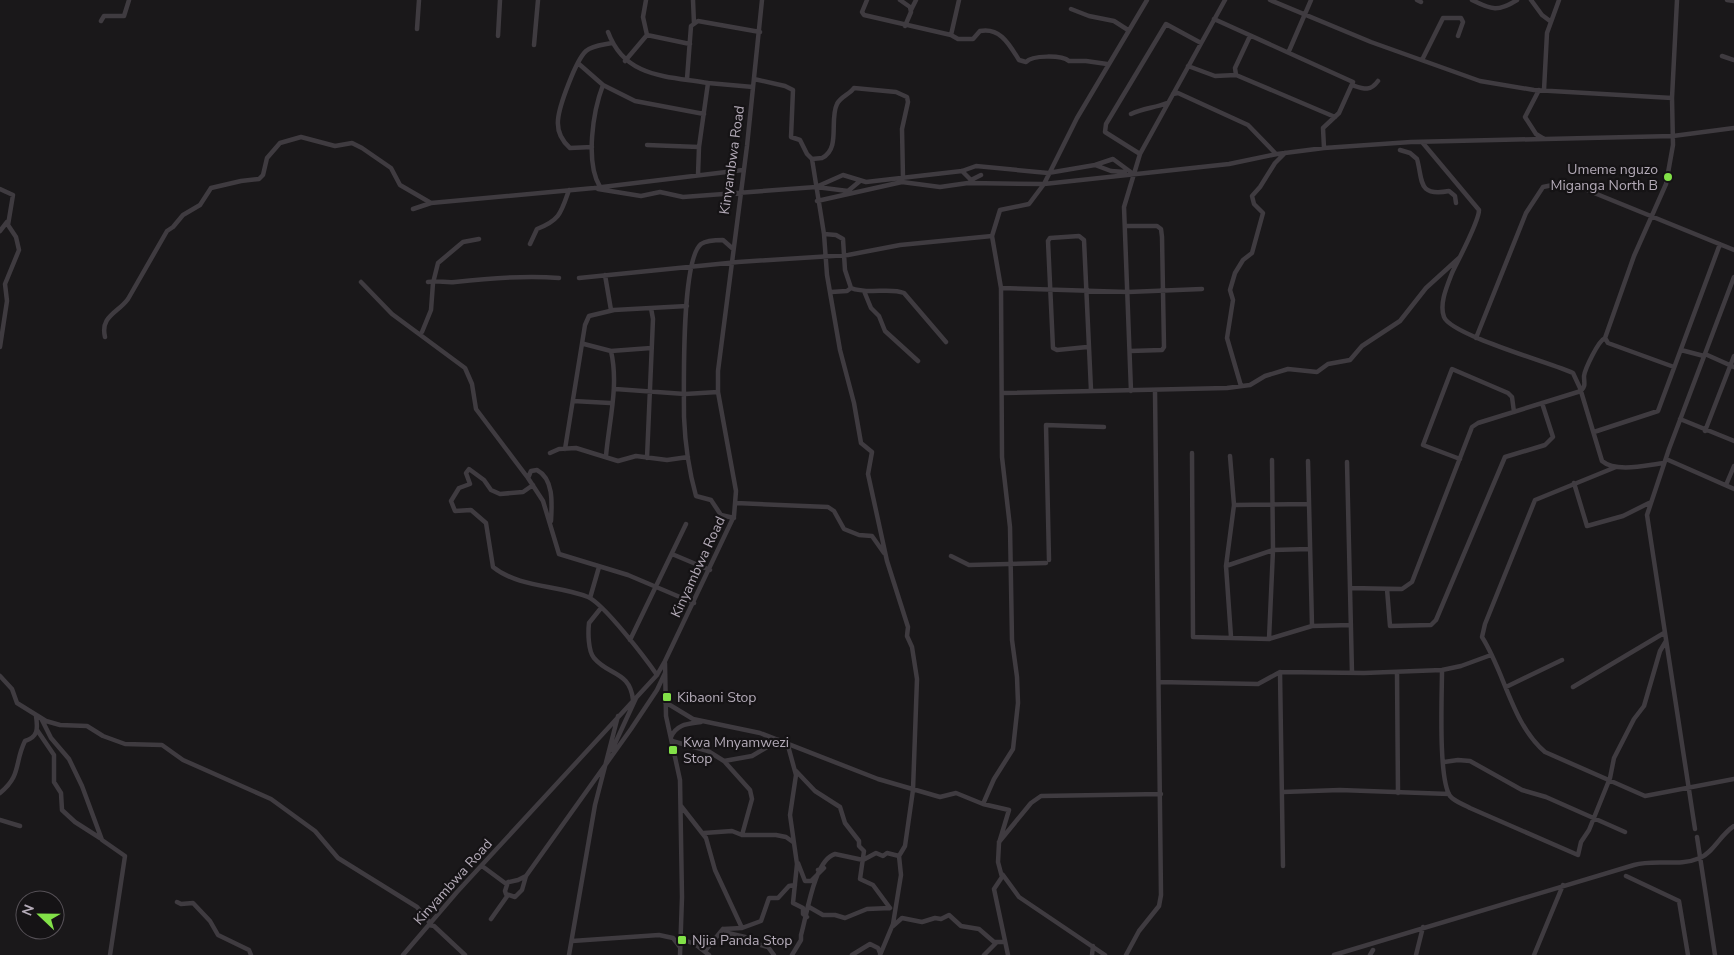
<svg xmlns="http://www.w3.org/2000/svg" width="1734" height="955" font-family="'Nunito Sans',sans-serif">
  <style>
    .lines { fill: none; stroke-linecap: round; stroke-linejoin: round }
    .minor { stroke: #3f3b40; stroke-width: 4.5 }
    .poi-dot { fill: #82e148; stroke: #151315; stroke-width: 2 }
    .labels { text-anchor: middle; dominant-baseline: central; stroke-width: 4.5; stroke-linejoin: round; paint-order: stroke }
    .street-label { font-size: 14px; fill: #b4abb8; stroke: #151315 }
    .poi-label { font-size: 14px; fill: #b4abb8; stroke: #151315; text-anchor: start }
  </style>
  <rect width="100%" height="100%" fill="#1a181a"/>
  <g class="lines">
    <path class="minor" d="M646 0 643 17 647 35 690 44
      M693 0 694 24
      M867 0 862 12 864 15 951 35 959 0
      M900 0 910 7 911 12 905 26
      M1270 0 1371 42 1480 81 1534 90 1672 98
      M1417 0 1421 2
      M1472 0C1492 10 1498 12 1517 0
      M1531 0 1542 15 1550 21
      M1727 0 1734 1
      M1071 9 1089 16 1114 21 1128 30
      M911 10 916 0
      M1214 19 1353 82 1339 113 1323 128 1324 148
      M101 21 104 16H124L129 0
      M417 29 419 0
      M608 32C625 78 666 76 708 83L699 147
      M951 35 958 39H973L980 31C1001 27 1010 46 1019 60L1026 62C1032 55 1062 55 1069 61H1086L1107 64
      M498 36 500 0
      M1250 36 1235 68 1236 75 1335 117
      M534 45 538 0
      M1289 51 1311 0
      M1722 56 1734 60
      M1422 60 1443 18H1461L1463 22 1458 36
      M625 61 647 35
      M579 64 603 85 635 101 704 114
      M1188 66 1215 76 1236 75
      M687 79 691 26 698 21 760 32
      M754 79 785 86 793 90 791 137 800 140 807 154 812 159 824 234 827 275 840 350 854 403 861 443 872 452 868 474 887 561 908 627 907 636 912 647 917 679 913 790 905 846 899 856 901 875 893 924 880 955
      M708 83 753 87
      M1352 85C1364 89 1370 92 1378 81
      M1539 90 1525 117 1536 134 1544 139
      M1544 90 1547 33 1559 0
      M1173 94 1178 93 1248 125 1276 154
      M1131 114C1143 108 1155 108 1167 103
      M1422 142 1479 210C1479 222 1458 260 1452 273 1447 286 1439 304 1444 317 1451 335 1551 363 1573 373L1580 388 1602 461C1616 473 1647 465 1664 463
      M647 145 699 147 698 175
      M592 147 570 148C562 141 557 131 558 120 559 106 576 60 586 51 593 45 603 45 612 43
      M1400 150 1410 153 1417 159C1423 180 1417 197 1449 191L1455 196 1456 203
      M1140 154 1105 132 1106 124 1166 24 1201 43
      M812 159 822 158C841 149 829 120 837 104 840 97 850 94 854 88L896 92 907 97 908 102 902 129 903 178
      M1095 165 1111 171 1125 172
      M962 171 971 180 981 175
      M600 187C585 162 593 111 603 85
      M816 187 848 191 860 181
      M0 189 13 195 8 225 16 237 19 250 5 284 7 301 0 347
      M598 189 641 196 660 192 683 197 816 187 843 175 866 182 962 171 976 166 1048 173 1095 165 1113 159 1132 173
      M817 201 902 182 940 187 968 183 1044 184 1229 164 1277 154 1324 148 1411 142 1673 136 1734 128
      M413 209 431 203
      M1125 226H1157L1161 229 1162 237 1164 347 1162 350 1130 351
      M0 231 7 222
      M824 234 836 235 843 239 845 270 851 288C868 295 890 287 904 293L946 342
      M530 244 537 229C560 220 561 213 569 190
      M732 248 723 240C716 240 707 240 701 244 681 260 684 388 684 417 685 442 689 471 696 496L711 500 721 515 734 518
      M605 275 611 310
      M579 278 738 262 848 255 900 245 992 236
      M361 282 392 314 465 368 472 384 476 409 528 478 543 501 559 554 628 575 694 603
      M428 282C437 280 446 283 455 282 490 278 524 275 559 278
      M1001 288 1128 292 1202 289
      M864 291 871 308 879 316 885 331 918 361
      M831 292 847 291 851 288
      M422 332 431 310 433 283 438 263 463 242 479 239
      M105 337C100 316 118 313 128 299L167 231 173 227 183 215 200 205 211 188 241 181 259 179 263 175 267 158 280 143 301 137 335 146 352 143 362 148 391 168 400 185 431 203 594 188 743 170
      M1476 338 1526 213 1543 187 1562 183 1582 188 1734 250
      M584 344 611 351 651 348
      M1087 347 1057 350 1053 348 1048 241 1050 238 1079 236 1084 240 1091 390
      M1681 350 1704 356
      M1705 354 1734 367
      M1674 367 1608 343 1605 338 1634 256 1666 184 1673 145 1672 98 1677 0
      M1241 386 1227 338 1233 300 1230 290 1235 273 1243 260 1252 253 1263 213 1254 204 1252 196 1260 187 1275 163 1285 153
      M615 389 685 394 718 392
      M1131 391 1124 207 1140 154 1225 0
      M1002 393 1227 388 1250 385 1265 376 1288 369 1317 372 1328 364 1350 360 1362 346 1400 321 1426 288 1459 258
      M573 401 610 403
      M1680 419 1734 441
      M1705 431 1734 356
      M1594 432 1658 411 1720 244
      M565 449 585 325 589 316 614 310 687 306
      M550 453 559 449 576 448 618 461 636 456 667 460 688 457
      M1192 453 1193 637 1269 639 1312 626 1351 625
      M606 456C609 421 619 386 611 351
      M1230 456 1234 505 1226 566 1231 637
      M647 458 653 319 651 308
      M1460 459 1423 445 1452 369 1508 393 1512 397 1514 412
      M1666 459 1734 489
      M1308 461 1312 626
      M1347 462 1352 673
      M1616 467 1535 500 1485 624 1482 637C1505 673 1512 724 1545 752L1645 796 1734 779
      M528 478 531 471 537 470C554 479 552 504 551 521
      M1574 483 1587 526 1623 516 1649 503
      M533 485 523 492 500 494 491 490 484 480 469 469 466 473 470 484 459 488 451 501 455 511 471 510 486 523 493 567C519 588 559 585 588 597 604 604 646 659 657 675
      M1726 485 1734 466
      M736 503 828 507 834 511 844 529 859 535 872 536 884 553
      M1234 505 1309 504
      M672 554 710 570
      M951 556 969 565 1046 563
      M1049 560 1046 425 1104 427
      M1226 566 1273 550 1310 549
      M1350 588 1402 589 1412 582 1472 427 1478 423 1581 391C1586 386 1584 383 1584 376 1585 369 1598 341 1605 338
      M1387 589 1390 626 1431 625 1436 620 1505 457 1545 445 1553 437 1542 403
      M590 598 599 567
      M601 608 589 623C588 632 588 651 594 658 609 676 630 671 633 700
      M1269 639 1273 550 1272 460
      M630 640 686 524
      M665 663 666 716 680 780 682 897 680 955
      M1442 670C1442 694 1438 778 1450 796 1455 802 1463 804 1470 808L1578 855 1581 842 1589 830 1610 778 1614 758 1634 719 1644 706 1660 651 1666 641
      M1280 672 1283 866
      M1397 672 1398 793
      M0 676 12 689 17 703 46 721 60 725 87 726 103 736 125 744 162 745 183 760 271 799 315 831 338 858 417 907 430 923
      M1159 682 1258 684 1280 672 1364 673 1442 670 1461 666 1491 655
      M1506 687 1562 660
      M1573 687 1664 633
      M665 702 693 719 760 733 878 779 940 797 956 793 983 804 1009 810 999 843 998 862 1002 877 994 889 1008 955
      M41 718 51 738 69 759 82 786 102 840 125 856 110 955
      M37 730 54 755V782L61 793 62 810 75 822 100 838
      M671 737C677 724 687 724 701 722
      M672 741 708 751 724 761 750 790 752 799 742 835
      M787 742 796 775 790 815 797 864 793 903 803 908V914L807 917
      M612 750 636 698
      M724 761 752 756 779 740
      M1444 762 1458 760 1470 761 1522 790 1546 797 1625 832
      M796 771 815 791 840 807 845 823 859 841V846L864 851 860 879 873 885 890 908
      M1283 792 1340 790 1449 794
      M0 793C22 775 14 763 25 741 38 737 38 729 36 716
      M983 804 994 779 1013 749 1018 703 1017 677 1012 640 1010 527 1002 457 1001 288 992 236 1000 210 1029 204 1044 184 1077 118 1147 0
      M681 806 706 838 715 870 742 928
      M0 820 20 826
      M1695 829 1647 515 1669 449 1734 277
      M704 833 732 831 742 835H776L786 837 793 842
      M1697 837 1715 955
      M999 842 1031 803 1041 796 1161 794
      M798 863 805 881H811L824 868 818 870
      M482 866 505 883 518 880 526 876 631 729 657 690 665 673
      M1003 875 1019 897 1105 955
      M1626 876 1679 901 1688 955
      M508 882 505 891 506 894 515 897 522 890 526 876
      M177 902 181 904 193 903 210 921 218 935 249 950 251 955
      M809 907 823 915H835L845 918 867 909 890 908
      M491 919 508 895
      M429 925 434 926 465 955
      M893 926 902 918 922 922 935 918 941 919 949 915 961 926 979 929 994 942H1005
      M723 929 742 928 761 921 769 898H778L789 886 795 885
      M681 939 695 944 709 955
      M572 941 659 935 673 938 680 947
      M705 951 723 929 728 933 745 937 750 942 768 947 774 955
      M403 955 457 892 657 675 665 661 734 516 736 491 718 392V371L747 146 762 0
      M569 955 595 805 618 716
      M792 955 801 940V935C807 915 814 860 835 854L863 860 876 853 883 856 887 853 899 856
      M852 955 870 944 878 948 880 953
      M984 955 996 943
      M1092 955 1093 946
      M1126 955 1139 931 1159 906 1161 895 1155 391
      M1334 955 1634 865C1655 859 1679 867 1700 858 1714 852 1720 835 1734 826
      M1370 955 1373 950
      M1416 955 1423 927
      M1534 955 1563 885"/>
  </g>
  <g class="poi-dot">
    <circle cx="1668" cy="177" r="5"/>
    <rect x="662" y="692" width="10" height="10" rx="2.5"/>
    <rect x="668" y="745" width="10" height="10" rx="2.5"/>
    <rect x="677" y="935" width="10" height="10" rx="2.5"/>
  </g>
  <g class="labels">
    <g class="street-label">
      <text transform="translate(732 160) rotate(-82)">Kinyambwa Road</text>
      <text transform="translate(698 567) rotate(-65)">Kinyambwa Road</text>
      <text transform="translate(453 882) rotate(-48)">Kinyambwa Road</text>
    </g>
    <g class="poi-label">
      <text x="1658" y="169" text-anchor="end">Umeme nguzo<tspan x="1658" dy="16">Miganga North B</tspan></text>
      <text x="677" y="697">Kibaoni Stop</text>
      <text x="683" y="742">Kwa Mnyamwezi<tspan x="683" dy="16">Stop</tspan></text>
      <text x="692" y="940">Njia Panda Stop</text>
    </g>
  </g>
  <g transform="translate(40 915) rotate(292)"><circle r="24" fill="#151315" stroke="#555056"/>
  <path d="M0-4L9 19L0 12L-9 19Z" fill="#82e148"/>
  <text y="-8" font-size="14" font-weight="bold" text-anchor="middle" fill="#b4abb8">N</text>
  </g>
</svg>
